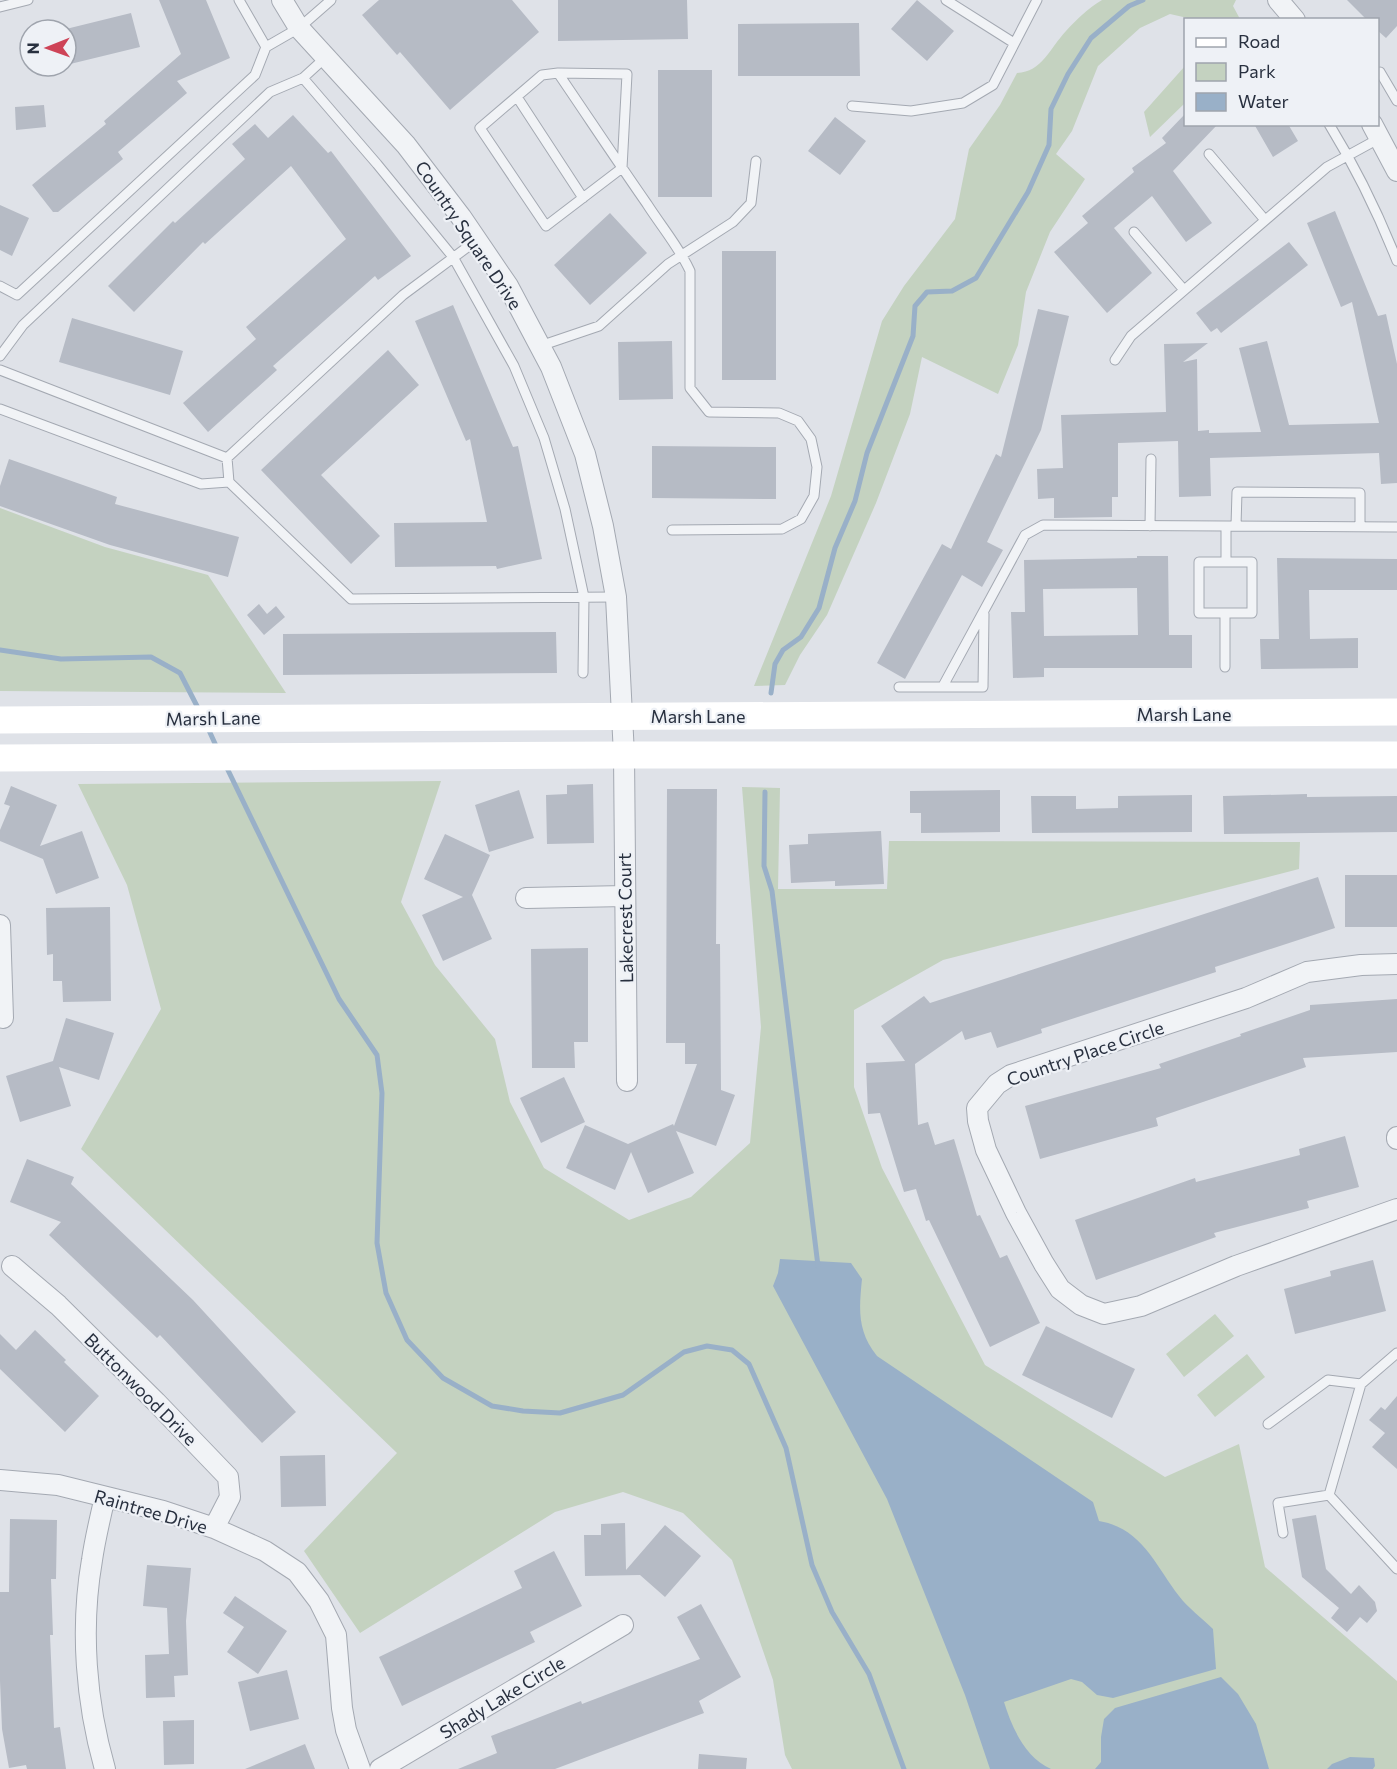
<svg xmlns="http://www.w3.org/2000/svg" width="1397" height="1769" font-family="Commissioner,sans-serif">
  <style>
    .green { fill: #c4d2c0 }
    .water { fill: #99b0c8 }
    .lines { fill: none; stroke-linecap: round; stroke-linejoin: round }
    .stream { stroke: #99b0c8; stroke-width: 5 }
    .building { fill: #b6bbc5; fill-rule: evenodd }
    .lane-casing { stroke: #a4a9b2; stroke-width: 11 }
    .street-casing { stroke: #a4a9b2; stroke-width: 22 }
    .lane { stroke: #f1f3f6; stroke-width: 9 }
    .street { stroke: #f1f3f6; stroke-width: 20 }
    .secondary { stroke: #fff; stroke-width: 27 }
    .labels { text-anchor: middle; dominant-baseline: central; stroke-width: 4.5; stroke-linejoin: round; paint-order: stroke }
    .street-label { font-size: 18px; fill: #28303f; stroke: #eef1f6 }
  </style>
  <rect width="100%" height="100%" fill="#dfe2e8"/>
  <path class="green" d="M1102 0H1236L1233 6 1240 19H1192L1170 14 1140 28 1098 66 1072 131 1056 154 1085 179 1050 232 1026 292 1018 345 998 394 922 357 910 414 876 503 827 615 800 655 785 685 754 686 831 496 882 321 904 286 955 219 969 149 1000 105 1017 73C1042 72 1050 48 1066 31 1076 20 1088 8 1102 0Z
    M1185 66V103L1150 137 1144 112Z
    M0 508 105 547 208 575 286 693 0 691Z
    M441 781 401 902 435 965 495 1039 510 1102 544 1168 629 1220 691 1197 750 1143 761 1027 742 787 780 788 778 889H887L889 841 1300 842 1299 869 943 960 854 1010V1087L882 1168 985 1365 1165 1477 1239 1444 1265 1567 1397 1681V1769H792L785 1755 773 1680 732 1560 683 1513 623 1492 555 1512 360 1633 304 1551 397 1453 81 1149 161 1009 127 885 78 784Z
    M1215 1314 1234 1336 1184 1377 1166 1354Z
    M1247 1354 1265 1377 1215 1417 1197 1395Z"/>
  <path class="water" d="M780 1259 851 1263 862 1279C859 1309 857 1331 877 1356L1093 1502 1099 1521C1142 1528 1155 1565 1179 1596 1188 1608 1202 1618 1213 1629L1216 1669 1113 1698 1097 1695 1082 1682 1071 1679 1004 1702C1012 1728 1025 1757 1051 1769H990L965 1695 887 1499 773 1286 778 1273Z
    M1221 1677 1238 1694 1256 1724 1269 1769H1095L1101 1762V1737L1104 1719 1115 1708Z
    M1350 1757 1374 1758 1375 1766 1373 1769H1327L1332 1764Z"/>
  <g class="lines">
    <path class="stream" d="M0 650 61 659 151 657 180 673 199 710
      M771 693 775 664 783 650 801 637 819 608 835 548 855 501 867 453 913 336 915 306 927 292 952 291 976 278 1028 192 1049 145 1051 109 1068 74 1091 38 1129 6 1143 0
      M207 726 217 748
      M225 764 339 999 377 1055 382 1093 377 1243 386 1293 407 1340 443 1378 492 1406 523 1411 560 1413 623 1395 684 1352 707 1346 732 1350 749 1364 786 1448 812 1565 832 1612 869 1674 904 1769
      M765 792 764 866 772 891 818 1266"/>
  </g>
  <path class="building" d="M159 0H206L230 58 177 81 187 93 118 152 123 159 58 212H53L32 185 106 124 104 121 181 54Z
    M379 0H512L539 32 450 110 400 52 397 55 362 15Z
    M558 0H687L688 39 558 41Z
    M917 0 954 31 927 61 891 29Z
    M1347 0H1397V26L1386 38 1377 30V20H1367Z
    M131 13 140 47 66 65V29Z
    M859 23 860 76H738V24Z
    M658 70H712V197H658Z
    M44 105 46 127 16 130 15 107Z
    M1185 114V124H1218L1173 171 1212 223 1186 242 1152 196 1114 228 1152 273 1107 313 1054 252 1088 223 1082 216 1134 172 1132 168 1166 143 1162 138Z
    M293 115 328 153 331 151 411 256 378 280 375 276 273 366 277 370 208 432 183 403 256 339 246 327 346 239 291 166 205 244 203 242 134 312 108 286 173 221 175 223 245 159 232 144 255 124 268 138Z
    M835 117 866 141 840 175 808 151Z
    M1254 124H1288L1298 141 1273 157Z
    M0 205 29 218 12 256 0 250Z
    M1335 211 1378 316 1386 314 1397 364V483L1381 484 1379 453 1210 458 1211 496 1179 497 1178 441 1118 443V497H1112V517L1054 518V498L1038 499 1037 469 1063 468 1061 415 1166 412 1164 344 1208 343 1183 362 1197 359 1198 431 1209 430V433L1261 432 1239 348 1267 341 1289 425 1379 423 1352 302 1341 307 1307 223Z
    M610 213 647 253 590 305 554 265Z
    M1289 242 1308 265 1221 333 1217 328 1211 332 1196 313Z
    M722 251H776V380H722Z
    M453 305 513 447 518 446 542 559 497 569 496 566 395 567 394 523 487 522 470 439 466 441 415 321Z
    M1038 309 1069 316 1041 430 987 542 1003 550 982 587 962 575 905 679 877 663 942 544 951 549 996 454 1001 457Z
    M72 318 183 351 170 395 59 362Z
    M672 341 673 399 619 400 618 342Z
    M388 350 419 385 321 475 380 536 351 564 261 470Z
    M652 446 776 447V499L652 498Z
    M9 459 117 497 115 504 239 537 228 577 110 545 0 506V486Z
    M1137 556H1168L1169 635H1192V668H1044V677L1013 678 1011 612H1025L1024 560 1137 558ZM1137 588 1138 635 1044 636 1043 589Z
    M1277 558 1397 559V590H1309L1310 639 1358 638V668L1261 669 1260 639H1279Z
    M259 604 267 614 276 606 285 617 264 635 247 615Z
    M556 632 557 673 283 675V634Z
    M593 784 594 843 547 844 546 795 567 794V785Z
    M11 786 57 805 40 846 82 831 99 878 56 894 43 859 0 841V830L10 806 4 804Z
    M667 789H717L716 944H720L721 1090 735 1095 716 1146 676 1131 694 1173 648 1193 631 1152 615 1190 566 1168 585 1125 628 1144 673 1124 674 1126 697 1064H685V1043H666Z
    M519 790 534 838 489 852 475 805Z
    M1000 790V832L921 833V813H910V791Z
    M1307 794V797L1397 796V832L1224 834 1223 796Z
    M1192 795V832L1032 833 1031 796H1076V809L1118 808V796Z
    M881 831 884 884 835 886V881L791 883 789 845 808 844V834Z
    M445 834 490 855 472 895 492 939 443 961 422 915 463 897 424 879Z
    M1345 875H1397V927H1345Z
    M1318 877 1335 928 1215 967 1216 972 1041 1029 1042 1033 997 1048 991 1032 965 1040 962 1031 915 1064 918 1125 928 1122 935 1145 954 1139 977 1216 980 1215 1000 1258 1007 1255 1040 1323 990 1347 929 1220 926 1221 916 1189 904 1192 880 1113 868 1114 866 1063 905 1061 881 1026 924 996 930 1003Z
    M110 907 111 1001 63 1002 62 981H53V954L47 955 46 908Z
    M588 948V1042H574L575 1068H532L531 949Z
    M1397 999V1052L1303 1058 1306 1067 1156 1118 1158 1126 1040 1159 1025 1106 1161 1068 1159 1064 1241 1036 1240 1034 1310 1010V1005Z
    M66 1018 114 1033 99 1080 59 1067 71 1106 20 1122 6 1076 53 1061Z
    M564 1077 585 1122 541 1143 520 1098Z
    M1345 1136 1359 1187 1307 1201 1309 1208 1214 1233 1216 1237 1096 1280 1075 1220 1195 1178 1196 1182 1300 1155 1299 1149Z
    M27 1159 74 1177 71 1184 193 1300 296 1412 262 1443 160 1335 157 1338 49 1235 61 1222 10 1202Z
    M1373 1260 1386 1311 1295 1334 1284 1289 1331 1276 1330 1271Z
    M1046 1326 1135 1369 1112 1418 1022 1375Z
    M35 1330 66 1360 64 1362 99 1396 65 1432 0 1369V1334L16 1350Z
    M1397 1396V1469L1372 1447 1385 1433 1369 1420 1381 1407 1385 1410Z
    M325 1455 326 1506 281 1507 280 1456Z
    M1316 1515 1326 1569 1351 1594 1359 1585 1375 1602 1377 1611 1367 1623 1360 1617 1347 1632 1331 1618 1339 1608 1302 1577 1292 1519Z
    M10 1519 57 1520 56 1579H51L53 1635H50L54 1728 60 1727 66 1769H27L26 1765 9 1768 2 1729 0 1681V1592H9Z
    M625 1523 626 1570 665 1525 701 1556 665 1597 640 1575 585 1576 584 1535H601V1524Z
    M554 1551 582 1606 530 1632 535 1642 402 1706 379 1657 522 1588 514 1571Z
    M147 1565 191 1568 186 1621 188 1675 174 1676 175 1697 146 1698 145 1655 169 1654 167 1608 143 1606Z
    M235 1596 287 1631 258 1674 227 1652 244 1627 223 1613Z
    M701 1604 741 1677 699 1701 704 1713 555 1769H458L497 1753 491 1736 581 1701 582 1704 700 1659 677 1617Z
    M287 1670 299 1719 250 1731 238 1682Z
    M194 1720V1764L164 1765 163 1721Z
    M305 1744 315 1769H245Z
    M699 1754 747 1758 746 1769H698Z"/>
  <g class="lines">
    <defs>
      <path id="lane" d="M239 0 266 47
        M946 0 1014 43
        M0 7 28 0
        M558 73 542 75 480 128 546 226 622 168 627 74 558 73C588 117 617 161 647 204 661 226 679 247 690 271V388L709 412 779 413 798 421 811 439 817 467 814 496 801 519 782 529 672 530
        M1378 74 1380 72 1397 101
        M303 78 377 164 453 257 514 366 544 438 565 509 584 597 583 673
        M517 97 583 198
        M852 106 911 111 963 103 993 85 1037 0
        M1329 124C1356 168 1378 213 1397 261
        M1209 154 1265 220
        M1134 232 1184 290
        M0 286 17 295 255 75 266 47 299 28 331 0
        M540 346 599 326 668 264 733 222 751 203 756 161
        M0 356 23 325 270 92 303 78 326 57
        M1115 360 1131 336 1327 167 1380 138
        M0 370 227 458 229 482 351 599 616 597
        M0 409 201 484 229 482
        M227 458 403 295 477 240
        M1150 526 1151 459
        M1226 526V562H1252V613H1199V562H1226
        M1236 526 1237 492 1360 493V527
        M1225 667V613
        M943 686 1025 535 1043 525 1397 527
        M899 687H983L984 614
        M1397 1353 1361 1384 1329 1495 1397 1569
        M1268 1424 1328 1380 1361 1384
        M1283 1533 1278 1503 1329 1495"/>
      <path id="street" d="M282 0 299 28 406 145 461 217 508 286 551 367 585 454 603 526 616 597 624 755 627 1081
        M1278 0 1295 20
        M1372 124 1397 171
        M526 898 625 896
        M0 925 3 1018
        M1397 964 1361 965 1307 972 1246 998 1011 1075 997 1084 977 1108 978 1121 986 1150 1016 1213 1044 1264 1060 1289 1081 1305 1104 1314 1141 1306 1236 1266 1397 1209
        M1397 1137V1139
        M12 1266 58 1305 156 1402 228 1477 230 1497 214 1528
        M0 1480 58 1485 163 1511 214 1528 265 1551 297 1572 319 1601 336 1635 342 1708 346 1730 360 1769
        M105 1497C100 1518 95 1539 92 1560 80 1629 86 1703 105 1769
        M380 1769 623 1625"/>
    </defs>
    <use href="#lane" class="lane-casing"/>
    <use href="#street" class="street-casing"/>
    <use href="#lane" class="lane"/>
    <use href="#street" class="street"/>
    <path class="secondary" d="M0 720 1397 712
      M0 758 624 755H1397"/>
  </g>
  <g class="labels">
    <g class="street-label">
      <text transform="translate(469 235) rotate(56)">Country Square Drive</text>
      <text x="1184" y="714">Marsh Lane</text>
      <text x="698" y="716">Marsh Lane</text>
      <text transform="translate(213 718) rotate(-1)">Marsh Lane</text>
      <text transform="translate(625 918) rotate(-91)">Lakecrest Court</text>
      <text transform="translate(1085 1053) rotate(-19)">Country Place Circle</text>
      <text transform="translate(141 1389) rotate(45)">Buttonwood Drive</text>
      <text transform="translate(151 1511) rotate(16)">Raintree Drive</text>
      <text transform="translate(502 1697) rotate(-31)">Shady Lake Circle</text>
    </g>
  </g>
  <rect x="1184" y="18" width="195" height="108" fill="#eef1f6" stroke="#9fa4ad" stroke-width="1.5"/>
  <rect x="1196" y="38" width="30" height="9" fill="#ffffff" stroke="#9fa4ad" stroke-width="1.5"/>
  <text x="1238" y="48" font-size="18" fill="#28303f">Road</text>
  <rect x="1196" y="63" width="30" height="18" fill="#c4d2c0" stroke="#9fa4ad" stroke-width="1.5"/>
  <text x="1238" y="78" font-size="18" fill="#28303f">Park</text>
  <rect x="1196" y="93" width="30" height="18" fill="#99b0c8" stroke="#9fa4ad" stroke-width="1.5"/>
  <text x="1238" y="108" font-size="18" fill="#28303f">Water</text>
  <g transform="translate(48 48) rotate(269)"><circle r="28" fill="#eef1f6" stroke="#9fa4ad" stroke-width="1.5"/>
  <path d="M0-4.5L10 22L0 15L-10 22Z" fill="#ce4357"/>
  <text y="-9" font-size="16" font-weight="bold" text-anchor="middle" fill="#28303f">N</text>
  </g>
</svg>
